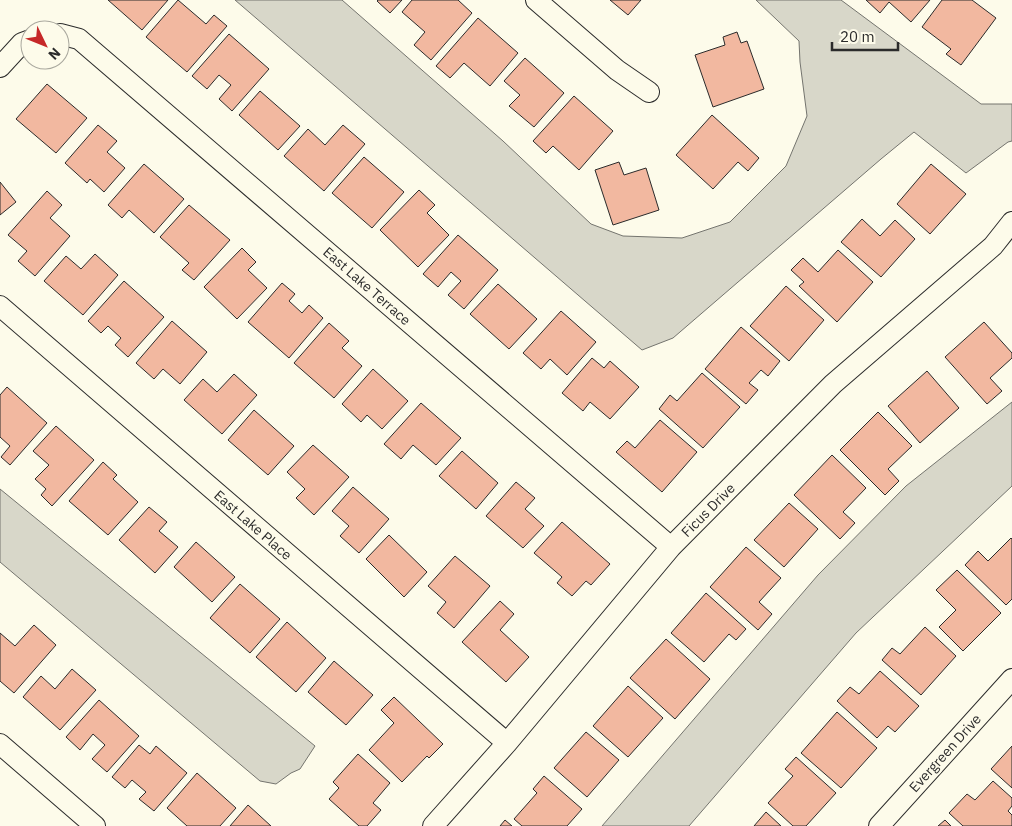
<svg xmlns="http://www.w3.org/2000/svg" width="1012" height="826" font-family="'IBM Plex Sans',sans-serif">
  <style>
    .water { fill: #d8d7c9; stroke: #74746e }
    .building { fill: #f2b8a0; stroke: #2b2b2b }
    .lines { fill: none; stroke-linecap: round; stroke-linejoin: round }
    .street-casing { stroke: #2b2b2b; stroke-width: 22 }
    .street { stroke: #fdfbea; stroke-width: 20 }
    .labels { text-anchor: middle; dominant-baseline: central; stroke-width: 4; stroke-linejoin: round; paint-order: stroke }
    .street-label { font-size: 14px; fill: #2b2b2b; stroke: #fdfbea }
  </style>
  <rect width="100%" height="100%" fill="#fdfbea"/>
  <path class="water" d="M235 0H342L503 141 591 224 623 236 682 238 730 222 786 166 807 116 800 62 799 41 756 0H841L981 104H1012V141L1008 142 966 173 914 132 881 159 673 338 642 350Z
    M1012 402V486L856 633 689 826H602L818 575 906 486Z
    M0 489 315 746 300 769 291 773 276 784 260 781 0 562Z"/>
  <path class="building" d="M108 0H168L142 30Z
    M178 0 206 24 214 15 227 26 187 72 146 37Z
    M378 0H402L390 13 377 1Z
    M412 0H458L472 13 431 60 414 45 425 32 402 12Z
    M610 0H641L628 15Z
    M866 0H930L911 22 889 2 880 13Z
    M942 0H972L996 18 961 65 946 54 951 49 922 27Z
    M478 18 518 53 490 86 464 63 450 78 436 66Z
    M737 32 741 43 747 41 764 89 713 107 695 55 725 45 723 37Z
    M229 34 269 69 232 111 219 99 231 85 219 75 207 89 192 76Z
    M525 58 564 93 534 127 509 106 520 95 504 81Z
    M47 84 87 118 56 153 16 119Z
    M260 91 300 126 278 150 239 115Z
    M574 96 613 131 579 170 553 146 546 153 533 141Z
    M712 115 759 158 748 171 738 162 713 189 676 155Z
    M98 125 117 141 107 152 125 168 104 192 90 179 87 183 65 163Z
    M343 125 365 144 324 191 284 156 308 129 325 145Z
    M364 157 404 192 372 228 332 193Z
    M619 162 624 175 646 168 659 210 613 225 595 170Z
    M144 164 184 199 154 233 129 210 122 218 108 205Z
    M931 164 966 194 930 234 897 204Z
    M0 182 16 202 0 215Z
    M419 190 435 205 427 213 449 235 418 267 380 230Z
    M47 191 62 205 50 218 70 236 35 276 18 261 27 251 8 235Z
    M189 205 230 240 194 280 182 270 189 263 160 237Z
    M862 219 880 236 895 220 915 239 881 277 841 242Z
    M458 235 498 270 464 309 448 295 461 281 451 272 438 287 423 274Z
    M242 248 256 262 248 270 267 288 237 319 204 287Z
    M838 250 873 282 837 322 799 286 804 282 791 270 803 258 818 272Z
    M95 254 118 275 83 315 44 281 66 256 81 269Z
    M124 281 164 317 128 357 115 345 121 338 108 326 101 333 88 321Z
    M282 283 295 294 289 301 302 313 309 305 323 318 289 358 248 322Z
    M498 284 537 319 509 349 470 314Z
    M786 286 824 320 789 361 750 326Z
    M561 311 596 342 567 375 550 359 541 369 523 353Z
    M172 321 207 352 180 384 163 369 154 379 136 363Z
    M984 322 1012 353V358L990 378 1002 391 987 404 945 357Z
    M329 323 349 341 342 348 362 366 334 398 294 363Z
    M741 327 780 361 768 376 761 370 749 383 758 390 746 404 705 369Z
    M592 358 604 368 610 361 639 387 610 419 590 402 583 411 562 393Z
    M373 369 408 401 382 429 367 415 361 422 342 404Z
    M927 371 959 408 920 443 888 406Z
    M702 373 740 407 703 448 659 409 670 395 677 401Z
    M234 374 257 395 222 434 184 400 203 379 217 392Z
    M7 387 47 423 10 465 1 457 10 446 0 437V395Z
    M421 403 461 438 436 465 413 445 401 459 384 444Z
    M254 410 294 446 268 475 228 440Z
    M878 412 912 446 888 469 899 481 885 495 840 450Z
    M660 420 697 452 662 492 616 452 627 441 635 448Z
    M56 426 94 460 52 506 41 495 46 489 35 479 49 465 33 451Z
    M313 445 349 477 314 515 296 498 305 489 287 472Z
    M462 451 498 483 476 509 439 476Z
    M832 455 866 488 843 512 855 523 840 539 794 495Z
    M103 462 117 475 113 479 138 502 108 535 69 501Z
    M516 482 535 498 525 509 544 526 523 548 486 516Z
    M353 487 389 519 359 553 340 536 349 526 332 511Z
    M789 503 818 529 784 567 754 540Z
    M149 507 167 522 159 531 178 547 155 573 119 540Z
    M562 522 610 564 591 585 586 581 572 596 557 583 562 577 534 553Z
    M389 535 427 572 404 597 366 559Z
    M1011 538 1012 539V599L1006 605 965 565 978 551 988 561Z
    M196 542 235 577 212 602 174 567Z
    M746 547 781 578 759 602 772 614 758 630 710 587Z
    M455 556 490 586 454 628 437 613 446 602 428 586Z
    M957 570 1001 613 963 651 939 627 956 610 936 590Z
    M240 584 280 619 250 653 210 618Z
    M706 593 746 629 736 640 729 634 704 662 671 633Z
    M500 601 514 614 500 630 529 657 506 682 462 642Z
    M287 622 326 658 296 692 256 657Z
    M34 625 56 645 14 693 0 681V633L15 646Z
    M925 627 956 656 921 695 882 660 892 648 900 654Z
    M666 639 710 679 675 719 630 678Z
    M334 661 373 695 346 725 308 692Z
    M72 669 96 690 60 730 23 697 41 676 55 689Z
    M880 671 919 706 895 732 888 726 877 738 837 701 850 687 859 694Z
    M628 686 663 718 628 757 593 726Z
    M394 697 443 744 429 758 427 756 402 782 369 750 394 723 381 710Z
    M99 700 139 736 107 772 92 759 105 745 93 734 80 750 66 737Z
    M837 712 877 748 841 788 801 753Z
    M586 732 619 760 587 797 554 768Z
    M139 745 150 754 156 746 187 773 154 811 139 799 146 792 132 780 125 788 112 777Z
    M1012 746V788L991 769Z
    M358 754 390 783 373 803 381 810 367 826H359L329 799 339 788 333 782Z
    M796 757 836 793 806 826H793L768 803 793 776 785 769Z
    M197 773 236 808 220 826H187L167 808Z
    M544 776 582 809 567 826H522L514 819 537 793 533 789Z
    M993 781 1012 798V806L1008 811 1012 815V826H963L949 813 967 794 975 800Z
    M248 805 271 826H230Z
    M766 812 781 826H754Z
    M505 820 512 826H500Z
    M945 820 951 826H938Z"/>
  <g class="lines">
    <defs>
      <path id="street" d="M536 0 617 70 649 92
        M60 34 79 39 671 547
        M0 67 22 43 30 40
        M0 306 507 743
        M0 744 95 826
        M433 826 507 743 671 547 833 384 993 246 1012 222
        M879 826 1012 679"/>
    </defs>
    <use href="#street" class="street-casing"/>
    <use href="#street" class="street"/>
  </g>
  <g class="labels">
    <g class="street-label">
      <text transform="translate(367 286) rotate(41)">East Lake Terrace</text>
      <text transform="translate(708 510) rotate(-45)">Ficus Drive</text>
      <text transform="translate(253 525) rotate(41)">East Lake Place</text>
      <text transform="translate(945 753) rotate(-48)">Evergreen Drive</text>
    </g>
  </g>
  <g transform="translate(45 45) rotate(133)"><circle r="24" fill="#fdfbea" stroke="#a9a89e"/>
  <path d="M0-4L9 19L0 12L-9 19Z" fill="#c62828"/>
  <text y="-8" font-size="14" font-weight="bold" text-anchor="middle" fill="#2b2b2b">N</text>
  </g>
  <path d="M832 42v8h66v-8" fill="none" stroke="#2b2b2b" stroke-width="2.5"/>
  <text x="840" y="42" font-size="15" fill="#2b2b2b" stroke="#fdfbea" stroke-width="4" paint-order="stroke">20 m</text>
</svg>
